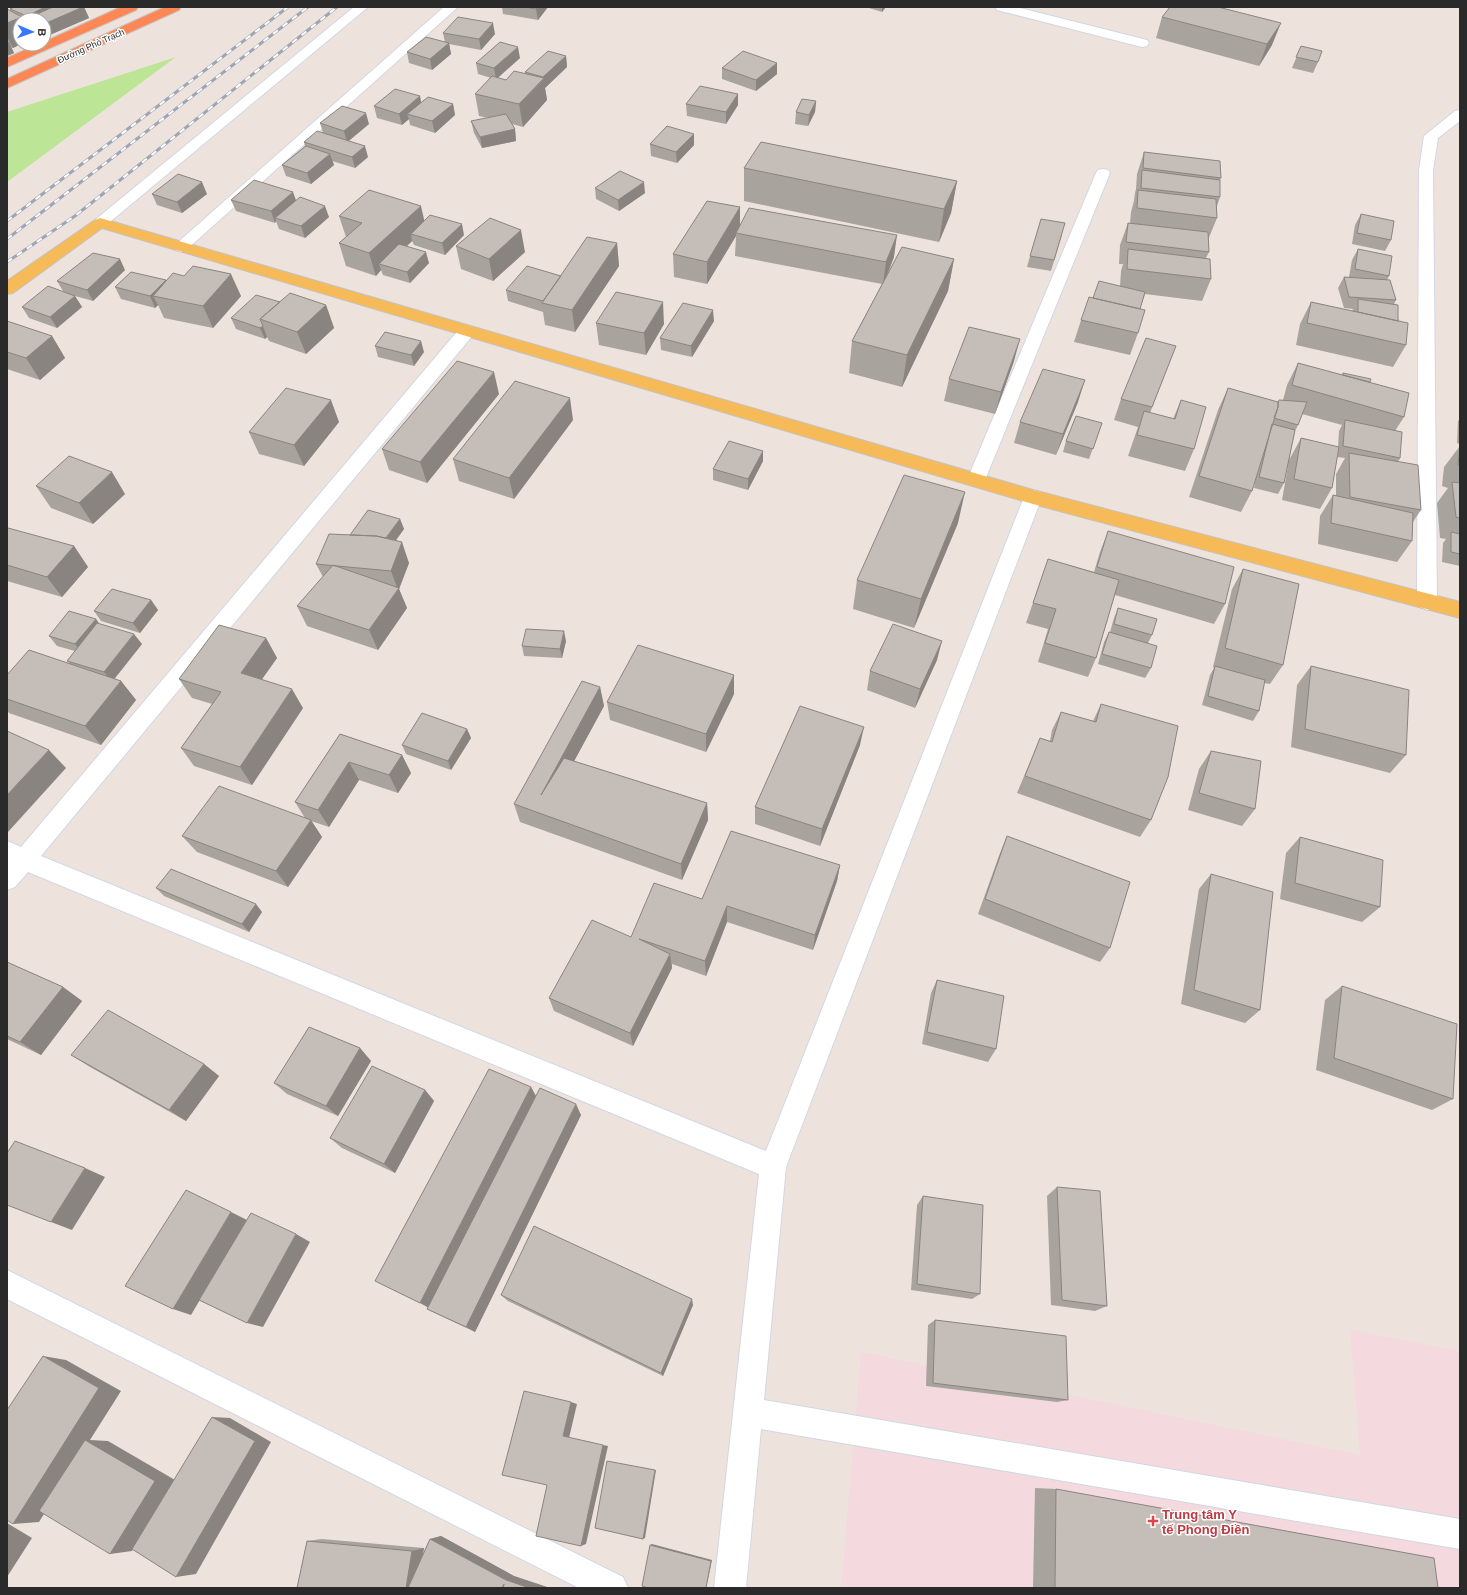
<svg xmlns="http://www.w3.org/2000/svg" width="1467" height="1595" font-family="Helvetica,sans-serif">
  <style>
    .medical { fill: #f4d9de }
    .green { fill: #bce696 }
    .lines { fill: none; stroke-linecap: round; stroke-linejoin: round }
    .minor-casing { stroke: #d1d7e4; stroke-width: 2 }
    .major-casing { stroke: #c3c3c3; stroke-width: 2 }
    .highway-casing { stroke: #c3c3c3; stroke-width: 2 }
    .minor { fill: #fff; fill-rule: evenodd }
    .major { fill: #f6bb58; fill-rule: evenodd }
    .highway { fill: #ff8655; fill-rule: evenodd }
    .rail-casing { stroke: #9ea5b5; stroke-width: 3 }
    .rail { stroke: #fff; stroke-width: 2; stroke-dasharray: 6; stroke-linecap: butt }
    .wall { fill: #a9a39e; fill-rule: evenodd }
    .shaded-wall { fill: #8a8481 }
    .building { fill: #c5bdb8; stroke: #8a8481 }
    .health-dot { fill: #e0444e; stroke: #fff; stroke-width: 1.5 }
    .labels { text-anchor: middle; dominant-baseline: central; stroke-width: 3; stroke-linejoin: round; paint-order: stroke }
    .far-street-label { font-size: 9px; fill: #2a2a2a; stroke: #fff }
    .near-health-label { font-size: 13px; font-weight: bold; fill: #be3a42; stroke: #fff; text-anchor: start }
  </style>
  <rect width="100%" height="100%" fill="#ede3dc"/>
  <path class="medical" d="M1350 1330 1460 1351V1588H841L861 1352 1360 1455Z"/>
  <path class="green" d="M176 57 7 182V112Z"/>
  <g class="lines">
    <defs>
      <path id="minor" d="M354 7H368L105 226 100 228 95 226 92 223 95 220Z
        M444 7H458L186 250 181 252 176 250 173 247 176 244Z
        M995 7H1016L1147 40 1149 43 1147 46 1142 47 997 10Z
        M1460 110V121L1438 138 1433 170 1437 602 1434 607 1427 610 1420 607 1417 602 1419 170 1424 136 1455 111Z
        M1103 169 1108 170 1110 173 985 480 982 485 976 486 970 485 967 480 1096 173 1098 170Z
        M467 326 473 327 475 331 473 335 41 856 766 1151 1024 497 1026 492 1033 490 1040 492 1042 497 786 1167 764 1400 1460 1519V1549L761 1429 746 1588H714L759 1174 28 872 15 887 7 890V841L21 847 461 327Z
        M7 1270 623 1577 628 1588H579L7 1299Z"/>
      <path id="major" d="M100 218 1033 490 1460 602V618L1033 504 102 228 13 293 7 294V281L95 220Z"/>
      <path id="highway" d="M121 7H138L136 10 7 67V58L39 44H44V42Z
        M165 7H181L179 10 7 88V79Z"/>
    </defs>
    <use href="#minor" class="minor-casing"/>
    <use href="#major" class="major-casing"/>
    <use href="#highway" class="highway-casing"/>
    <use href="#minor" class="minor"/>
    <use href="#major" class="major"/>
    <use href="#highway" class="highway"/>
    <defs>
      <path id="rail" d="M7 221 288 7
        M7 239 308 7
        M7 262 75 216 337 7"/>
    </defs>
    <use href="#rail" class="rail-casing"/>
    <use href="#rail" class="rail"/>
  </g>
  <path class="wall" d="M14 7H84L89 18 45 37H44V20H20V44H21L13 48 11 47 14 53 7 56V9L10 11V9Z
    M502 7H548L538 20 503 14Z
    M869 7H886L882 12 869 8Z
    M1162 17 1272 45 1259 66 1156 38Z
    M443 33 495 34 481 50 449 44 451 54 432 70 409 63 407 52 445 42Z
    M1301 46 1318 62 1313 73 1292 68Z
    M566 56 567 67 545 88 547 100 523 127 512 124 515 129 516 141 482 148 474 133 471 121 488 118 479 116 475 94 491 78 478 74 476 63 520 58 498 78 506 80 525 74V72Z
    M722 68 777 74 756 91 722 79Z
    M738 94V105L726 124 687 116 686 104Z
    M420 96 421 103 453 104 455 115 435 133 410 125 409 119 402 125 377 118 374 106Z
    M816 101 815 112 808 126 795 124 796 112Z
    M320 123 369 124 349 141 368 157 355 168 332 161 334 165 311 184 286 176 282 165 305 146 304 142 323 133Z
    M694 134V145L677 163 651 156 650 144Z
    M1144 152 1221 178 1220 180V197L1217 206V218L1208 240 1209 252 1206 258 1211 279 1202 301 1145 294 1140 309 1138 333 1130 355 1074 342 1081 320 1093 298 1120 286 1121 271 1123 264H1119L1120 245 1128 223H1130L1131 212 1134 201 1135 193 1136 189 1137 174Z
    M744 168 957 181 951 213 939 242 744 201Z
    M595 188 645 193 619 211 596 199Z
    M152 194H207L182 213 157 205Z
    M231 200H296L329 217 305 238 279 229 276 221 275 223 236 211Z
    M740 207V226L894 257 887 276 954 259 948 291 902 387 849 373 852 341 882 284 735 256 736 236 707 284 674 277 673 254Z
    M1361 214 1391 240 1385 251 1352 244 1355 225Z
    M339 216 424 221 464 235 445 255 414 245 412 241 407 246 429 263 410 283 383 275 381 270 376 276 346 266 339 243 346 237Z
    M1062 235 1051 271 1027 267 1030 256Z
    M617 243 619 266 575 332 545 325 543 312 508 301 506 290 561 276Z
    M456 246 525 252 493 281 461 269Z
    M1358 249 1389 276 1387 280 1396 300 1394 304 1406 345 1393 367 1296 345 1300 324 1311 302 1352 311 1353 309 1344 308 1338 288 1344 277H1349L1352 260Z
    M125 270 93 301 75 296 82 307 57 328 29 318 22 307 63 291 57 281Z
    M166 280V281L241 296 213 328 164 318 158 305 155 308 121 299 115 287Z
    M280 302 326 305 334 328 306 354 269 341 267 337 265 339 236 329 231 318Z
    M7 321 52 336 65 358 40 380 7 369Z
    M714 321 692 357 661 350 660 338Z
    M596 323 664 324 646 355 599 345Z
    M375 346 424 352 414 366 378 357Z
    M1176 346 1150 413 1173 419 1181 400 1194 449 1185 471 1128 456 1138 427 1114 420 1121 399Z
    M1014 361 995 414 944 401 949 379Z
    M1298 363 1342 375 1343 373 1370 382 1404 417 1395 431 1400 458 1398 462 1421 510 1413 522 1412 541 1397 562 1318 544 1320 516 1333 495 1336 496V474L1345 458 1337 457 1332 488 1320 509 1282 500 1289 460 1284 483 1278 494 1254 488 1256 476 1252 491 1241 512 1189 497 1218 410 1228 388 1278 402 1283 400 1287 385ZM1302 414 1342 425 1339 431 1338 447 1301 438 1289 460 1295 431 1298 425Z
    M499 394 427 483 389 470 382 449Z
    M1078 402 1056 455 1014 443 1020 422Z
    M1460 419V444L1457 443 1458 421Z
    M573 420 514 499 459 481 453 459Z
    M339 422 304 466 259 454 249 432Z
    M1102 423 1089 459 1063 452 1066 441Z
    M1460 446V566L1442 562 1443 543 1446 539 1440 538 1437 503 1448 488 1442 486 1444 467Z
    M763 451V461L748 490 713 480V469Z
    M36 486 125 494 93 524 51 508Z
    M400 519 404 529 396 540 409 563 399 589 407 608 378 650 307 626 297 606 323 577 316 564 350 535Z
    M958 523 914 628 853 609 857 580Z
    M7 529 74 546 88 567 62 597 7 581Z
    M1108 531 1225 604 1214 624 1115 595 1096 658 1088 677 1038 662 1048 629 1026 623 1048 559 1094 572 1100 552Z
    M1243 569 1283 665 1270 684 1264 683 1259 711 1253 721 1202 705 1210 675 1214 668 1213 667 1232 589Z
    M151 600 158 610 140 633 101 621 94 611Z
    M1118 608 1152 635 1148 643 1151 668 1145 678 1098 664 1104 642 1109 632H1110L1114 618Z
    M96 619 99 624 142 644 114 679 121 681 136 700 101 745 9 713 7 710V675L69 663 67 661 75 651 57 646 49 636Z
    M266 638 277 658 262 679 303 708 252 785 194 766 181 748 212 704 192 698 179 679Z
    M566 641 562 658 524 656 522 646Z
    M937 660 915 708 867 690 870 671Z
    M1311 666 1406 755 1390 773 1291 747 1297 685Z
    M600 687 604 706 574 761 707 803 708 820 682 880 520 822 514 804Z
    M734 694 706 752 610 720 607 702Z
    M1101 704 1151 820 1140 837 1017 793 1040 738 1050 741 1052 730 1061 712 1093 721Z
    M467 729 471 738 451 770 406 754 402 745Z
    M340 734 402 755 411 773 398 793 359 780 329 827 311 821 322 837 288 887 197 852 182 836 305 818 295 802Z
    M860 745 820 846 755 824V807Z
    M1211 751 1255 809 1242 826 1188 810 1199 769Z
    M1007 836 1110 948 1100 962 978 914 1000 853Z
    M1300 837 1380 907 1362 922 1280 899 1286 853Z
    M840 865 837 881 813 950 727 922 706 976 672 964V968L633 1046 554 1011 549 998 631 937 702 899Z
    M1211 874 1260 1010 1245 1023 1181 1004 1199 889Z
    M156 888 262 912 249 932 164 896Z
    M7 962 63 987 82 1001 41 1055 7 1039Z
    M937 980 996 1049 988 1062 922 1044 931 993Z
    M1342 986 1453 1099 1432 1110 1316 1070 1325 1000Z
    M360 1048 371 1061 338 1116 287 1094 274 1083Z
    M71 1055 204 1064 219 1076 186 1121 90 1067Z
    M531 1087 536 1096 581 1115 475 1332 437 1314 427 1309 428 1307 375 1281Z
    M425 1090 434 1101 395 1173 342 1148 330 1138Z
    M1057 1187 1107 1306 1095 1311 1051 1305 1047 1196Z
    M923 1196 980 1294 972 1299 911 1290 917 1205Z
    M501 1295 693 1305 663 1376 508 1301Z
    M935 1320 1068 1400 1057 1402 926 1386 928 1325Z
    M1035 1488 1056 1489 1438 1588H1033Z
    M441 1536 514 1576 550 1588H297L307 1541 322 1539 424 1548 422 1556 430 1539Z"/>
  <path class="shaded-wall" d="M45 7H47L52 17 28 20 27 16Z
    M83 7H84L89 18 45 37 44 36V24Z
    M538 7H548L538 20 536 9Z
    M882 7H886L882 12Z
    M22 17 23 20H20V44H21L13 48 7 37V23Z
    M493 23 495 34 481 50 479 39Z
    M1281 23 1272 45 1259 66 1267 44Z
    M9 42 14 53 7 56V43Z
    M449 43 451 54 432 70 430 59Z
    M518 47 520 58 496 79 494 68Z
    M566 56 567 67 545 88 547 100 523 127 519 104 544 79 543 77Z
    M777 63V74L756 91V80Z
    M738 94V105L726 124V112Z
    M420 96 422 108 407 114 409 119 402 125 399 114Z
    M816 101 815 112 808 126 809 115Z
    M453 104 455 115 435 133 432 121Z
    M366 113 369 124 347 142 344 131Z
    M515 129 516 141 482 148 480 137Z
    M694 134V145L677 163 676 152Z
    M365 146 368 157 355 168 352 157Z
    M330 154 334 165 311 184 307 173Z
    M957 181 951 213 939 242 944 209Z
    M202 182 207 194 182 213 177 202Z
    M644 182 645 193 619 211 618 200Z
    M293 192 297 203 275 218 276 221 275 223 271 211Z
    M325 206 329 217 305 238 301 226Z
    M421 206 426 228 411 234 412 241 386 266 379 264 381 270 376 276 369 253Z
    M740 207V230L736 233V236L707 284V262Z
    M462 224 464 235 445 255 442 243Z
    M521 230 525 252 493 281 489 259Z
    M897 235 894 257 883 284 886 262Z
    M617 243 619 266 575 332 572 310Z
    M426 252 429 263 410 283 407 272Z
    M120 259 125 270 93 301 87 290Z
    M954 259 948 291 902 387 907 355Z
    M231 274 241 296 213 328 203 306Z
    M166 280 171 292 153 296 158 305 155 308 150 296Z
    M75 296 82 307 57 328 50 317Z
    M663 302 664 324 646 355 644 333Z
    M326 305 334 328 306 354 297 332Z
    M713 310 714 321 692 357 691 346Z
    M263 326 267 337 265 339 260 328Z
    M52 336 65 358 40 380 26 358Z
    M1020 339 1014 361 995 414 1001 392Z
    M421 341 424 352 414 366 411 355Z
    M494 372 499 394 427 483 420 462Z
    M1085 380 1078 402 1056 455 1063 434Z
    M570 398 573 420 514 499 509 478Z
    M331 400 339 422 304 466 294 445Z
    M763 451V461L748 490V479Z
    M112 472 125 494 93 524 79 503Z
    M965 492 958 523 914 628 921 599Z
    M400 519 404 529 384 557 380 546Z
    M402 542 409 563 399 589 407 608 378 650 369 630 398 590 391 571Z
    M74 546 88 567 62 597 47 577Z
    M151 600 158 610 140 633 133 623Z
    M96 619 103 629 83 654 75 644Z
    M564 631 566 641 562 658 560 649Z
    M134 634 142 644 112 682 104 672Z
    M266 638 277 658 253 692 241 673Z
    M942 641 937 660 915 708 920 689Z
    M734 675V694L706 752V734Z
    M121 681 136 700 101 745 85 726Z
    M600 687 604 706 546 813 541 795Z
    M292 689 303 708 252 785 240 767Z
    M864 727 860 745 820 846 822 829Z
    M467 729 471 738 451 770 448 761Z
    M49 750 66 768 8 832 7 831V795Z
    M402 755 411 773 398 793 389 775Z
    M349 762 359 780 329 827 318 810Z
    M707 803 708 820 682 880 681 864Z
    M311 820 322 837 288 887 276 871Z
    M840 865 837 881 813 950 815 935Z
    M256 904 262 912 249 932 242 924Z
    M727 906V922L706 976 705 961Z
    M670 954 672 968 633 1046 630 1033Z
    M63 987 82 1001 41 1055 20 1042Z
    M360 1048 371 1061 338 1116 326 1106Z
    M204 1064 219 1076 186 1121 169 1110Z
    M531 1087 537 1098 431 1309 420 1303Z
    M425 1090 434 1101 395 1173 384 1164Z
    M576 1104 581 1115 475 1332 466 1327Z
    M85 1168 105 1177 72 1230 51 1222Z
    M231 1212 247 1220 191 1315 173 1309Z
    M296 1234 310 1242 263 1327 247 1323Z
    M692 1299 693 1305 663 1376 661 1373Z
    M43 1356 66 1360 121 1391 90 1440 108 1441 175 1480 132 1551 110 1554 89 1442 39 1522 13 1524Z
    M571 1402 577 1404 569 1438 563 1436Z
    M212 1417 230 1418 271 1442 196 1574 176 1577Z
    M603 1445 608 1446 586 1544 581 1546Z
    M655 1470H656L645 1538 643 1539Z
    M7 1523 32 1538 7 1577Z
    M441 1536 514 1576 550 1588H530L506 1580 430 1539Z
    M652 1544 712 1560 706 1588 650 1545Z
    M424 1548 417 1588H406L412 1551Z"/>
  <path class="building" d="M14 7H45L27 16 10 9Z
    M53 7H83L44 24V20H28L26 19Z
    M525 7H538L536 9Z
    M1170 7H1218L1281 23 1267 44 1162 17Z
    M7 9 22 17 7 23Z
    M458 17 493 23 479 39 443 33Z
    M426 37 449 43 430 59 407 52Z
    M500 42 518 47 494 68 476 63Z
    M1301 46 1322 51 1318 62 1296 57Z
    M548 51 566 56 543 77 525 72Z
    M743 51 777 63 756 80 722 68Z
    M514 71 544 78 519 104 475 94 492 76 506 80Z
    M700 86 738 94 726 112 686 104Z
    M395 89 420 96 399 114 374 106Z
    M428 97 453 104 432 121 407 114Z
    M802 99 816 101 809 115 796 112Z
    M342 106 366 113 344 131 320 123Z
    M506 114 515 129 480 137 471 121Z
    M667 126 694 134 676 152 650 144Z
    M317 131 365 146 352 157 304 142Z
    M761 142 957 181 944 209 744 168Z
    M306 146 330 154 307 173 282 165Z
    M1144 152 1220 161 1221 178 1143 168Z
    M1142 170 1220 180V197L1141 188Z
    M620 171 644 182 618 200 595 188Z
    M178 174 202 182 177 202 152 194Z
    M254 180 293 192 271 211 231 200Z
    M369 190 421 206 369 253 339 243 362 223 339 216Z
    M1138 190 1216 199 1217 218 1137 208Z
    M300 197 325 206 301 226 275 218Z
    M707 201 740 207 707 262 673 254Z
    M749 208 897 235 886 262 736 233Z
    M1361 214 1394 221 1391 240 1357 233Z
    M430 215 462 224 442 243 411 234Z
    M490 218 521 230 489 259 456 246Z
    M1041 219 1065 223 1054 260 1030 256Z
    M1128 223 1208 232 1209 252 1126 242Z
    M587 237 617 243 572 310 542 303Z
    M399 244 426 252 407 272 379 264Z
    M902 247 954 259 907 355 852 341Z
    M1128 249 1210 259 1211 279 1127 269Z
    M1358 249 1392 256 1389 276 1355 269Z
    M93 253 120 259 87 290 57 281Z
    M193 266 231 274 203 306 153 296 173 273 184 276Z
    M527 266 561 276 543 301 506 290Z
    M131 272 166 280 150 296 115 287Z
    M1344 277 1390 280 1396 300 1349 297Z
    M1099 281 1145 292 1140 309 1093 298Z
    M48 286 75 296 50 317 22 307Z
    M616 292 663 302 644 333 596 323Z
    M290 293 326 305 297 332 260 319Z
    M256 295 280 302 260 319 263 326 260 328 231 318Z
    M1089 297 1145 310 1138 333 1081 320Z
    M1358 299 1398 305V321L1358 312Z
    M1311 302 1408 323 1406 345 1307 323Z
    M683 303 713 310 691 346 660 338Z
    M7 321 52 336 26 358 7 352Z
    M969 327 1020 339 1001 392 949 379Z
    M385 332 421 341 411 355 375 346Z
    M1146 338 1176 346 1152 407 1121 399Z
    M457 361 494 372 420 462 382 449Z
    M1298 363 1409 393 1404 417 1292 385Z
    M1043 369 1085 380 1063 434 1020 422Z
    M1343 373 1371 379 1370 382 1343 375Z
    M515 381 570 398 509 478 453 459Z
    M286 388 331 400 294 445 249 432Z
    M1228 388 1278 402V407L1252 491 1199 476Z
    M1181 400 1206 407 1194 449 1137 435 1144 411 1175 419Z
    M1279 400 1307 402 1298 425 1274 418 1278 407V403Z
    M1076 416 1102 423 1093 449 1066 441Z
    M1345 420 1402 432 1400 458 1343 446Z
    M1272 424 1295 430 1284 483 1259 477 1269 436Z
    M1301 438 1339 447 1332 488 1294 479Z
    M729 441 763 451 748 479 713 469Z
    M1460 446V465H1458Z
    M1349 453 1418 465 1421 510 1350 497Z
    M69 456 112 472 79 503 36 486Z
    M904 475 965 492 921 599 857 580Z
    M1452 482 1460 483V518L1456 517Z
    M1333 495 1413 513 1412 541 1331 523Z
    M368 510 400 519 386 538 376 536 350 535Z
    M8 528 74 546 47 577 7 565V529Z
    M1108 531 1234 567 1225 604 1097 567Z
    M1451 532 1460 534V554L1451 552Z
    M329 534 376 536 402 542 391 571 316 564Z
    M1048 559 1119 580 1096 658 1045 643 1056 609 1033 603Z
    M333 565 399 588 369 630 297 606Z
    M1243 569 1299 584 1283 665 1225 648Z
    M112 589 151 600 133 623 94 611Z
    M1118 608 1157 619 1152 635 1114 624Z
    M69 611 96 619 75 644 49 636Z
    M97 623 134 634 104 672 67 661Z
    M893 624 942 641 920 689 870 671Z
    M219 625 266 638 241 673 292 689 240 767 181 748 221 692 179 679Z
    M526 629 564 631 560 649 522 646Z
    M1109 632 1157 646 1151 668 1102 654Z
    M638 645 734 675 706 734 607 702Z
    M29 650 121 681 85 726 7 699V675Z
    M1215 666 1265 680 1259 711 1208 696Z
    M1311 666 1409 690 1406 755 1305 729Z
    M582 681 600 687 541 795 564 758 707 803 681 864 514 804Z
    M1101 704 1178 726 1168 777 1151 820 1025 776 1040 738 1052 742 1061 712 1096 722Z
    M800 706 864 727 822 829 755 807Z
    M422 713 467 729 448 761 402 745Z
    M7 731 49 750 7 795Z
    M340 734 402 755 389 775 349 762 318 810 295 802Z
    M1211 751 1261 761 1255 809 1199 793Z
    M219 786 311 820 276 871 182 836Z
    M731 831 840 865 815 935 727 906 705 961 639 939 670 954 630 1033 549 998 592 920 631 937 654 883 702 899Z
    M1007 836 1130 882 1110 948 985 899Z
    M1300 837 1383 860 1380 907 1295 883Z
    M171 869 256 904 242 924 156 888Z
    M1211 874 1273 892 1260 1010 1194 990Z
    M7 962 63 987 20 1042 7 1036Z
    M937 980 1004 996 996 1049 927 1032Z
    M1342 986 1457 1024 1453 1099 1334 1058Z
    M108 1010 204 1064 169 1110 71 1055Z
    M309 1027 360 1048 326 1106 274 1083Z
    M372 1066 425 1090 384 1164 330 1138Z
    M489 1069 531 1087 420 1303 375 1281Z
    M540 1088 576 1104 466 1327 427 1309Z
    M15 1141 85 1168 51 1222 7 1205V1153Z
    M1057 1187 1100 1191 1107 1306 1062 1300Z
    M186 1190 231 1212 173 1309 125 1286Z
    M923 1196 983 1205 980 1294 917 1284Z
    M251 1213 296 1234 247 1323 199 1300Z
    M534 1226 692 1299 661 1373 501 1295Z
    M935 1320 1066 1336 1068 1400 933 1383Z
    M43 1356 99 1388 13 1524 7 1520V1410Z
    M524 1391 571 1402 563 1436 603 1445 581 1546 536 1536 547 1485 502 1475Z
    M212 1417 255 1441 176 1577 132 1549Z
    M85 1440 155 1481 110 1554 39 1511Z
    M607 1461 655 1470 643 1539 595 1528Z
    M1056 1489 1434 1558 1438 1588H1055Z
    M430 1539 506 1580 530 1588H503L504 1584 502 1588H408Z
    M307 1541 412 1551 406 1588H297Z
    M650 1545 711 1561 706 1588H648L642 1586Z"/>
  <path class="health-dot" d="M1151 1515h4v4h4v4h-4v4h-4v-4h-4v-4h4z"/>
  <g class="labels">
    <g class="far-street-label">
      <text transform="translate(91 46) rotate(-24)">Đường Phò Trạch</text>
    </g>
    <g class="near-health-label">
      <text x="1162" y="1514">Trung tâm Y<tspan x="1162" dy="15">tế Phong Điền</tspan></text>
    </g>
  </g>
  <rect width="1467" height="1595" fill="none" stroke="#2a2a2a" stroke-width="16"/>
  <g transform="translate(32 32) rotate(92)"><circle r="19" fill="#ffffff" stroke="#aaaaaa"/>
  <path d="M0-3L7 15L0 10L-7 15Z" fill="#3778ff"/>
  <text y="-6" font-size="11" font-weight="bold" text-anchor="middle" fill="#2a2a2a">B</text>
  </g>
</svg>
